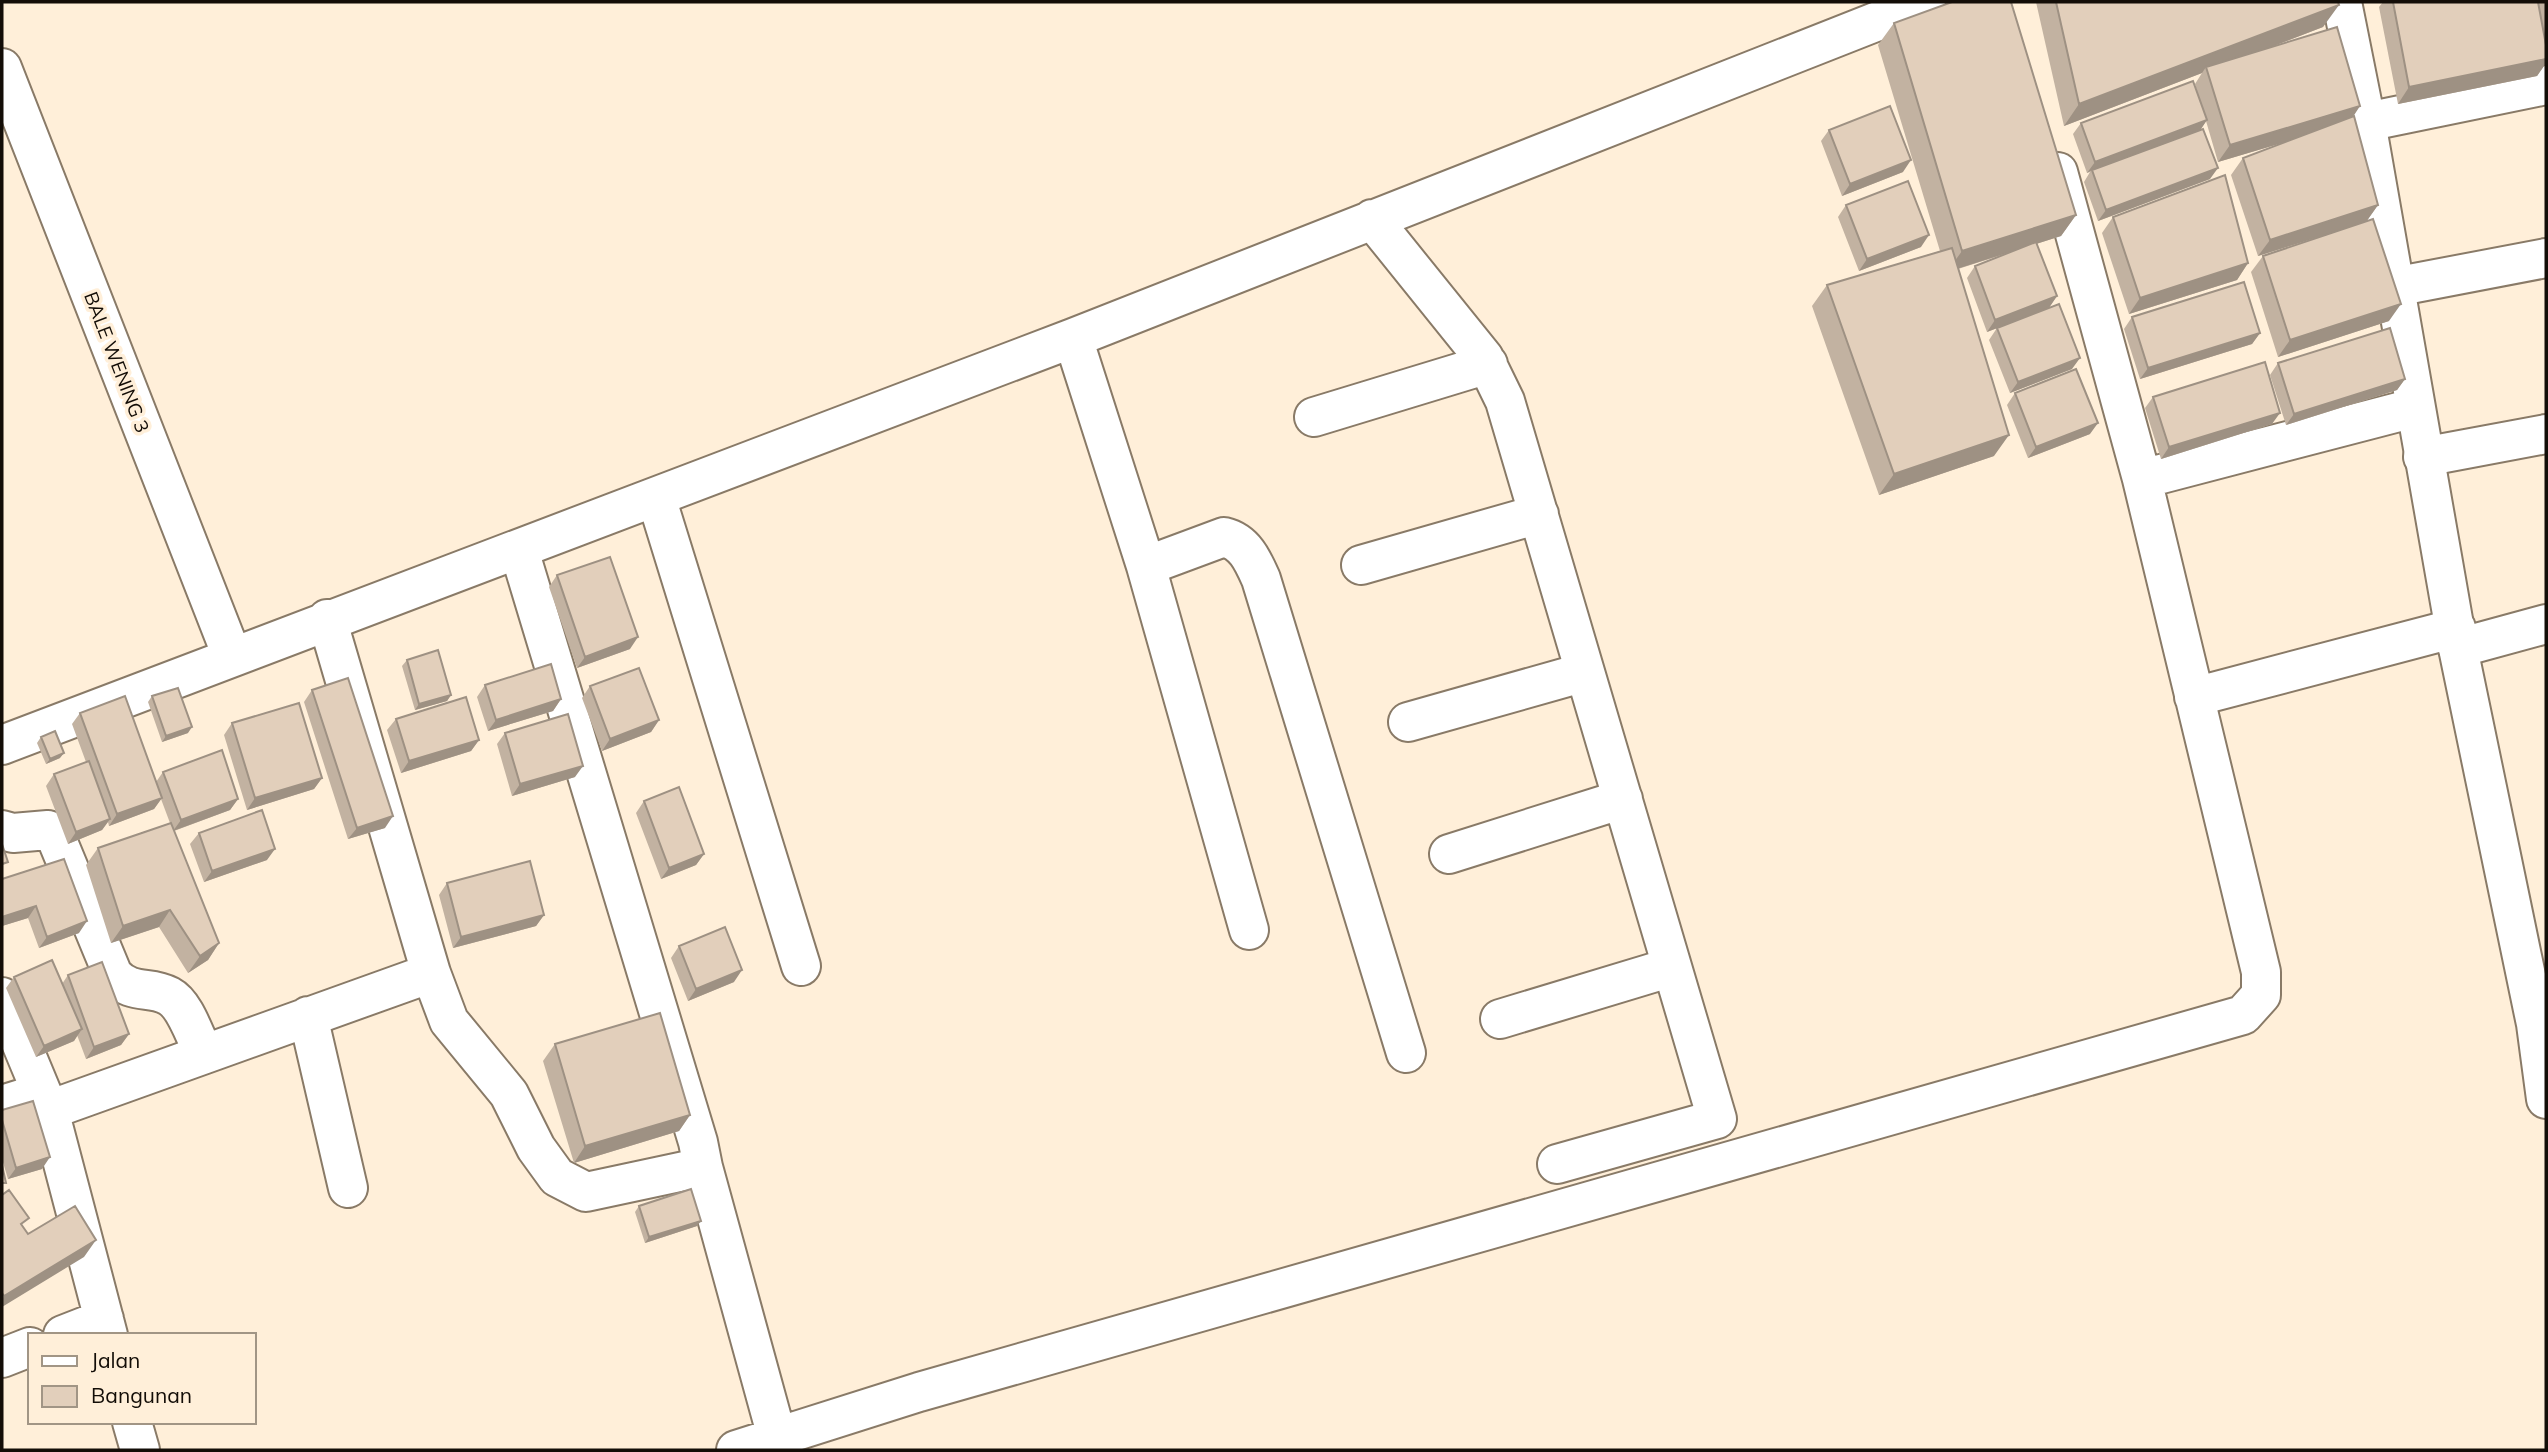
<svg xmlns="http://www.w3.org/2000/svg" width="2548" height="1452" font-family="Mulish,sans-serif">
  <style>
    .lines { fill: none; stroke-linecap: round; stroke-linejoin: round }
    .minor-casing { stroke: #897a67; stroke-width: 42 }
    .tertiary-casing { stroke: #897a67; stroke-width: 42 }
    .minor { stroke: #fff; stroke-width: 38 }
    .tertiary { stroke: #fff; stroke-width: 38 }
    .wall { fill: #c2b2a1 }
    .shaded-wall { fill: #9e9183 }
    .building { fill: #e2cfbb; stroke: #9e9183; stroke-width: 2 }
    .labels { text-anchor: middle; dominant-baseline: central; stroke-width: 7; stroke-linejoin: round; paint-order: stroke }
    .street-label { font-size: 19px; fill: #130d07; stroke: #ffefd9 }
  </style>
  <rect width="100%" height="100%" fill="#ffefd9"/>
  <g class="lines">
    <defs>
      <path id="minor" d="M2 68 232 656
        M2366 122 2546 85
        M1372 219 1484 358 1505 401 1717 1119 1557 1164
        M2394 287 2546 258
        M1073 338 1146 566 1249 930
        M1314 417 1488 364
        M2423 457 2546 434
        M2142 479 2414 408
        M656 497 801 966
        M1361 565 1539 514
        M1146 566 1224 537C1245 542 1253 561 1261 579L1406 1053
        M2458 648 2546 624
        M2194 697 2456 628
        M1408 722 1585 672
        M2 745 1073 338 1926 2
        M2 830 13 833 48 830 55 835 113 975C133 996 149 985 169 996 186 1005 195 1038 204 1054
        M1449 854 1623 799
        M431 973 449 1021 509 1094 536 1148 557 1177 586 1192 703 1167 698 1142 519 550
        M2 997 49 1110 108 1335
        M308 1016 348 1188
        M1500 1019 1672 967
        M2 1105 40 1093
        M49 1110 431 973 327 619
        M703 1167 777 1437
        M63 1335 104 1319
        M2 1358 30 1347
        M132 1422 140 1450
        M736 1450 919 1392 2243 1015 2261 995V972L2142 479 2058 172"/>
      <path id="tertiary" d="M2342 2 2366 122 2458 648 2536 1024 2546 1099"/>
    </defs>
    <use href="#minor" class="minor-casing"/>
    <use href="#tertiary" class="tertiary-casing"/>
    <use href="#minor" class="minor"/>
    <use href="#tertiary" class="tertiary"/>
  </g>
  <path class="wall" d="M2036 2H2338L2323 27 2266 49 2353 117 2378 205 2366 222 2389 321 2278 357 2251 272 2263 256 2349 227 2258 256 2231 175 2243 158 2288 141 2218 162 2206 121 2200 130 2210 179 2098 221 2084 182 2090 172 2087 173 2073 134 2081 123 2200 103 2195 84 2202 73 2064 126Z
    M2383 2H2546V63L2537 76 2398 104 2379 7Z
    M1894 23 2076 215 2061 236 2036 244 2057 296 2049 307 2072 369 2010 393 1989 340 1997 328 2015 321 1987 332 1967 278 1975 266 2011 252 1958 269 1994 456 1879 495 1812 306 1827 285 1940 251 1878 45Z
    M1829 130 1903 172 1842 196 1821 141Z
    M1846 205 1921 247 1859 271 1838 217Z
    M2113 217 2248 263 2237 280 2129 314 2102 233Z
    M2132 317 2260 333 2252 344 2140 379 2124 329Z
    M2278 363 2405 379 2397 390 2286 425 2270 375Z
    M2015 393 2090 434 2028 458 2007 405Z
    M2153 397 2272 424 2161 459 2145 408Z
    M557 575 630 649 577 668 549 587Z
    M407 660 451 695 447 701 415 710 402 666Z
    M485 685 561 699 553 711 488 731 477 697Z
    M590 686 659 720 651 732 602 751 582 698Z
    M312 690 385 828 348 839 304 702Z
    M152 696 188 733 162 742 148 702Z
    M80 713 156 782 163 772 238 799 230 810 174 831 219 943 208 960 188 973 159 927 111 943 86 865 98 848 170 823 161 799 154 809 109 826 108 822 102 830 68 844 46 786 54 774 86 762 72 724Z
    M396 719 479 740 471 751 401 773 387 730Z
    M232 723 322 778 314 789 247 810 224 735Z
    M505 733 575 777 512 796 497 744Z
    M41 737 60 758 46 764 37 743Z
    M644 801 704 854 696 865 661 879 636 813Z
    M199 833 267 860 204 882 190 844Z
    M2 879 79 933 39 948 28 918 2 926Z
    M447 883 544 915 536 926 453 948 439 895Z
    M679 946 734 982 688 1001 671 958Z
    M68 975 129 1034 121 1045 86 1059 77 1035 74 1041 36 1057 6 988 14 977 62 984Z
    M555 1044 690 1115 679 1131 574 1163 543 1061Z
    M2 1110 42 1169 8 1179 2 1159Z
    M639 1206 697 1226 645 1243 635 1212Z"/>
  <path class="shaded-wall" d="M2339 5 2323 27 2208 71 2206 67 2202 73 2064 126 2079 104Z
    M2546 59V63L2537 76 2398 104 2409 87Z
    M2360 106 2349 123 2218 162 2230 145Z
    M2207 120 2199 132 2092 170 2087 173 2095 162Z
    M1911 160 1903 172 1842 196 1850 184Z
    M2218 168 2210 179 2098 221 2106 210Z
    M2378 205 2366 222 2258 256 2270 240Z
    M2076 215 2061 236 1947 272 1962 251Z
    M1929 235 1921 247 1859 271 1867 259Z
    M2248 263 2237 280 2129 314 2140 298Z
    M2057 296 2049 308 1987 332 1995 320Z
    M2401 304 2389 321 2278 357 2290 340Z
    M2260 333 2252 344 2140 379 2148 368Z
    M2080 358 2072 369 2010 393 2018 382Z
    M2405 379 2397 390 2286 425 2294 414Z
    M2280 413 2272 424 2161 459 2169 447Z
    M2098 423 2090 434 2028 458 2036 447Z
    M2009 435 1994 456 1879 495 1894 474Z
    M638 637 630 649 577 668 585 657Z
    M451 695 447 701 415 710 419 704Z
    M561 699 553 711 488 731 496 720Z
    M659 720 651 732 602 751 610 739Z
    M192 727 188 733 162 742 166 736Z
    M479 740 471 751 401 773 409 761Z
    M64 753 60 758 46 764 50 759Z
    M583 766 575 777 512 796 520 784Z
    M322 778 314 789 247 810 255 798Z
    M162 798 154 809 109 826 117 814Z
    M238 799 230 810 173 831 181 820Z
    M393 816 385 828 348 839 357 828Z
    M110 819 102 830 68 844 76 832Z
    M275 849 267 860 204 882 212 871Z
    M704 854 696 865 661 879 669 868Z
    M36 906 28 918 2 926V917Z
    M170 910 159 927 111 943 123 926Z
    M544 915 536 926 453 948 461 937Z
    M87 921 79 933 39 948 47 937Z
    M219 943 208 960 188 973 200 956Z
    M742 970 734 982 688 1001 696 989Z
    M82 1029 74 1041 36 1057 44 1046Z
    M129 1034 121 1045 86 1059 94 1047Z
    M690 1115 679 1131 574 1163 585 1146Z
    M50 1157 42 1169 8 1179 16 1168Z
    M701 1221 697 1226 645 1243 649 1237Z
    M96 1240 84 1257 2 1307V1299L4 1296Z"/>
  <path class="building" d="M1952 2H2011L2076 215 1962 251 1894 23Z
    M2056 2H2338L2339 5 2079 104Z
    M2393 2H2538L2546 45V59L2409 87Z
    M2337 27 2360 106 2230 145 2206 67Z
    M2193 81 2207 120 2095 162 2081 123Z
    M1890 106 1911 160 1850 184 1829 130Z
    M2354 116 2378 205 2270 240 2243 158Z
    M2203 129 2218 168 2106 210 2092 170Z
    M2225 175 2248 263 2140 298 2113 217Z
    M1908 181 1929 235 1867 259 1846 205Z
    M2373 219 2401 304 2290 340 2263 256Z
    M2036 242 2057 296 1995 320 1975 266Z
    M1952 248 2009 435 1894 474 1827 285Z
    M2244 282 2260 333 2148 368 2132 317Z
    M2059 304 2080 358 2018 382 1997 328Z
    M2390 328 2405 379 2294 414 2278 363Z
    M2265 362 2280 413 2169 447 2153 397Z
    M2076 369 2098 423 2036 447 2015 393Z
    M610 557 638 637 585 657 557 575Z
    M438 650 451 695 419 704 407 660Z
    M551 664 561 699 496 720 485 685Z
    M639 668 659 720 610 739 590 686Z
    M348 678 393 816 357 828 312 690Z
    M178 688 192 727 166 736 152 696Z
    M125 696 162 798 117 814 80 713Z
    M466 697 479 740 409 761 396 719Z
    M299 703 322 778 255 798 232 723Z
    M568 714 583 766 520 784 505 733Z
    M55 731 64 753 50 759 41 737Z
    M222 750 238 799 181 820 163 772Z
    M89 761 110 819 76 832 54 774Z
    M679 787 704 854 669 868 644 801Z
    M262 810 275 849 212 871 199 833Z
    M171 823 219 943 200 956 170 910 123 926 98 848Z
    M2 844 8 862 2 864Z
    M64 859 87 921 47 937 36 906 2 917V879Z
    M530 861 544 915 461 937 447 883Z
    M725 927 742 970 696 989 679 946Z
    M52 960 82 1029 44 1046 14 977Z
    M102 962 129 1034 94 1047 68 975Z
    M660 1013 690 1115 585 1146 555 1044Z
    M33 1101 50 1157 16 1168 2 1120V1110Z
    M2 1165 6 1183H2Z
    M691 1189 701 1221 649 1237 639 1206Z
    M9 1190 29 1218 21 1224 28 1234 75 1206 96 1240 4 1296 2 1293V1195Z"/>
  <g class="labels">
    <g class="street-label">
      <text transform="translate(117 362) rotate(69)">BALE WENING 3</text>
    </g>
  </g>
  <rect width="2548" height="1452" fill="none" stroke="#130d07" stroke-width="7"/>
  <rect x="28" y="1333" width="228" height="91" fill="#ffefd9" stroke="#a19585" stroke-width="2"/>
  <rect x="42" y="1356" width="35" height="10" fill="#ffffff" stroke="#a19585" stroke-width="2"/>
  <text x="91" y="1368" font-size="21" fill="#130d07">Jalan</text>
  <rect x="42" y="1386" width="35" height="21" fill="#e2cfbb" stroke="#a19585" stroke-width="2"/>
  <text x="91" y="1403" font-size="21" fill="#130d07">Bangunan</text>
</svg>
